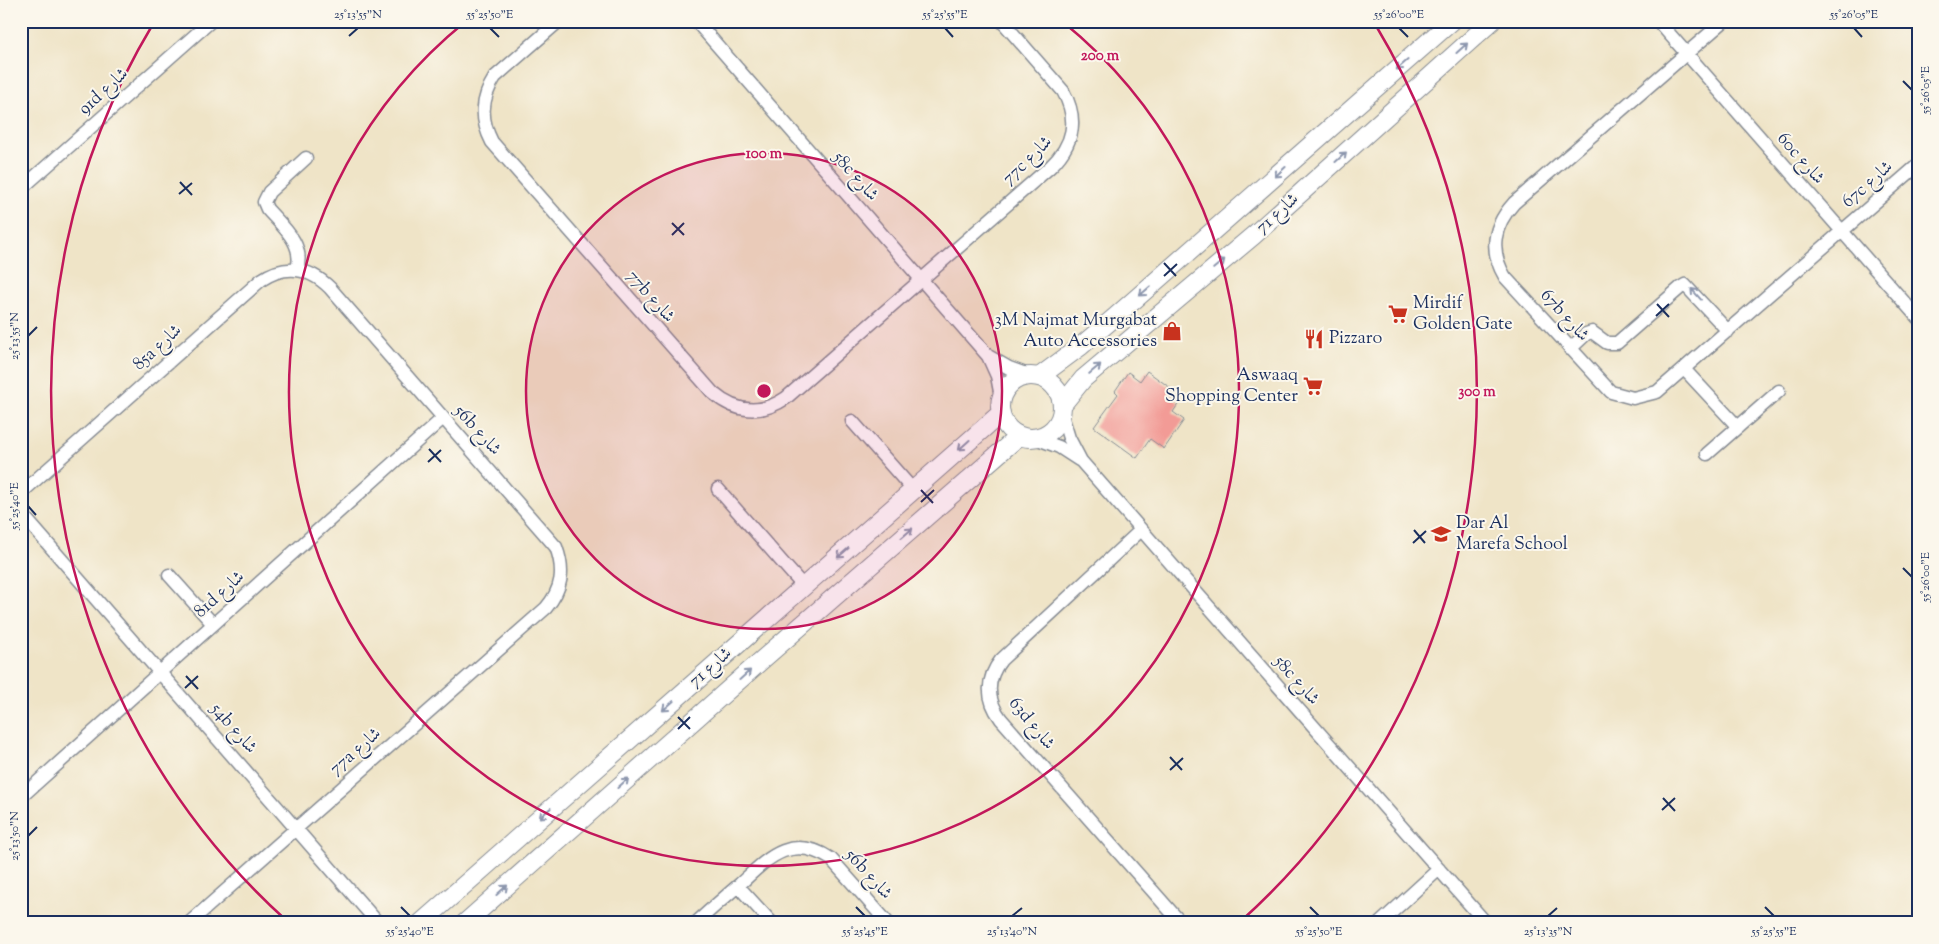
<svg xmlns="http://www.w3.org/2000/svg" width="1939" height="944" font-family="'Sorts Mill Goudy',Amiri,serif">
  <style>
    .building { fill: #f29b96 }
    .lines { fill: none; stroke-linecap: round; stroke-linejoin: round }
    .street-casing { stroke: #858a92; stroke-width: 15 }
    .secondary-casing { stroke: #858a92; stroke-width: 20 }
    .street { stroke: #fff; stroke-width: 12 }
    .secondary { stroke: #fff; stroke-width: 18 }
    .oneway { stroke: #8d97ae }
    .ticks { fill: none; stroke: #1b2f5e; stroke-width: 2 }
    .ring { fill: none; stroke: #c2185b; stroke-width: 2.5 }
    .labels { text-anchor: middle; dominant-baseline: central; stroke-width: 4; stroke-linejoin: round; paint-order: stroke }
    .street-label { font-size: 18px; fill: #1b2f5e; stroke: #fbf7ec }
    .poi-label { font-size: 18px; fill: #1b2f5e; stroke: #fbf7ec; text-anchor: start }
    .centre { fill: #c2185b; stroke: #fbf7ec; stroke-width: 2.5 }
    .ring-label { font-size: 15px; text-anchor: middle; font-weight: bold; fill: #c2185b; stroke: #fbf7ec; stroke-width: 4; stroke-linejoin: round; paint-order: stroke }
    .neatline { fill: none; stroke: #1b2f5e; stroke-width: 2 }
    .ticks-label { font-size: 12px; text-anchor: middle; fill: #1b2f5e }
  </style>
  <rect width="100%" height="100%" fill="#fbf7ec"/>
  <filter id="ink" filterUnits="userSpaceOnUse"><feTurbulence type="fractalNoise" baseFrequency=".02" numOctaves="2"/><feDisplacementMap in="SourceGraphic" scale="10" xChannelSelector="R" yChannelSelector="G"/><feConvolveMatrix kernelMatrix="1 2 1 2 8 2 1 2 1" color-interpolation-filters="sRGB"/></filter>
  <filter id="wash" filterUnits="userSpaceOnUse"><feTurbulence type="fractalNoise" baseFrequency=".0096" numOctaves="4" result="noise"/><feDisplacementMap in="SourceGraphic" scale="20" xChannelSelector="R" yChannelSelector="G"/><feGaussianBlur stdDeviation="1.12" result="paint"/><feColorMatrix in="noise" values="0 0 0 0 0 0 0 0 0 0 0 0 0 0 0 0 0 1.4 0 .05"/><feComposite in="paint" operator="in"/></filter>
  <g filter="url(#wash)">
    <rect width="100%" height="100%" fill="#efe4c7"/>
    <g id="blocks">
      <path class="building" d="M1147 371 1172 389 1168 394 1179 403 1173 412 1184 420 1164 449 1150 439 1137 458 1094 427 1118 394 1115 391 1128 372 1140 381Z"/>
    </g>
  </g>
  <g filter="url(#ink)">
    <use href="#blocks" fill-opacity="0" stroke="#858a92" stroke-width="1"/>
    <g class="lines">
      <defs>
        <path id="street" d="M559 21 495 77C481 99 480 119 492 142L713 393C736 413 761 415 786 398L1050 167C1074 144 1079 120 1063 91L1002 21
          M696 21 988 356 997 376 1001 397
          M1658 21 1918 318
          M1724 21 1514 203C1493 226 1489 250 1505 277L1611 392 1633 398 1657 392 1918 165
          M21 189 211 21
          M297 269C305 244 282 226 267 209L264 202 269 192 306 158
          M1570 349 1586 334 1592 332 1607 343H1617L1680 288 1685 285 1728 331
          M988 356 1009 368 1031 376
          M1684 369 1738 427
          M1061 412 1069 438 1081 461 1486 923
          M852 421 914 491
          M1035 438 1059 447 1079 460
          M1707 454 1779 391
          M718 489 804 587
          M21 493 261 280C285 264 309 267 330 288L556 547C565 571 562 589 546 608L189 923
          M21 513 378 923
          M1141 530 1001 660C986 679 986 699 1001 719L1181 923
          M169 575 213 624
          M21 797 442 419
          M738 886 772 923
          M696 923C710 910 725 897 740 884 768 858 791 833 831 859L888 923
          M1380 923 1439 869"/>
        <path id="secondary" d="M1000 407a31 31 0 1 1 62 0a31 31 0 1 1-62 0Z
          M1039 377 1081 346 1115 317 1452 21
          M1062 405 1083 379 1254 235 1492 21
          M421 923 1001 413
          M465 923 763 659 1019 436"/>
      </defs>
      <use href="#street" class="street-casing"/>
      <use href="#secondary" class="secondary-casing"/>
      <use href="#street" class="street"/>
      <use href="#secondary" class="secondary"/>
    </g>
    <defs><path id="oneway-shaft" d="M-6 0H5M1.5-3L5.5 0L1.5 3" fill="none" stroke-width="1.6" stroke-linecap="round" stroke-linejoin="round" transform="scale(1.25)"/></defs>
    <g class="oneway">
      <use href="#oneway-shaft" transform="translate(1462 48) rotate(-42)"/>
      <use href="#oneway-shaft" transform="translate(1402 65) rotate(139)"/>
      <use href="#oneway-shaft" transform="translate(1341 157) rotate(-42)"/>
      <use href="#oneway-shaft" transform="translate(1280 172) rotate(138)"/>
      <use href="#oneway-shaft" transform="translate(1219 264) rotate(-40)"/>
      <use href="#oneway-shaft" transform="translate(1145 291) rotate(139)"/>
      <use href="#oneway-shaft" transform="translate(1696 294) rotate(-132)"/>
      <use href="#oneway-shaft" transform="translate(1095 369) rotate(-40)"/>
      <use href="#oneway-shaft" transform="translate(964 445) rotate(138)"/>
      <use href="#oneway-shaft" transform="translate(907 533) rotate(-41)"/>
      <use href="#oneway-shaft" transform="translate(843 553) rotate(139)"/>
      <use href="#oneway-shaft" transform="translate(745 675) rotate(-42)"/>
      <use href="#oneway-shaft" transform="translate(668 706) rotate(139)"/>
      <use href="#oneway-shaft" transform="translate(623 783) rotate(-42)"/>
      <use href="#oneway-shaft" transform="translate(545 813) rotate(139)"/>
      <use href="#oneway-shaft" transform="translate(502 890) rotate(-42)"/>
    </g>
  </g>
  <path class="ticks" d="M490 28 499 37M945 28 953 37M1399 28 1408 37M1854 28 1862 37M349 36 358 28M1903 81 1912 90M180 182 192 195M179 194 192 183M672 223 684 235M672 235 684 223M1164 263 1176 276M1164 276 1177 264M1657 304 1669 317M1656 316 1669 304M28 336 37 327M429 449 441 462M428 462 441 450M921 490 933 503M921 502 934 490M28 506 36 515M1414 530 1425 543M1413 543 1426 531M1903 568 1912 577M186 676 198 689M185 688 198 676M678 717 690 729M678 729 690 717M1170 757 1182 770M1170 770 1183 758M1663 798 1675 811M1662 810 1675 798M28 836 37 827M401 907 410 916M856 907 865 916M1310 907 1319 916M1765 907 1774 916M1012 916 1022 908M1548 916 1557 908"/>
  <circle cx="764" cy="391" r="238" fill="#c2185b" fill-opacity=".12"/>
  <g class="ring">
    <circle cx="764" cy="391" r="238"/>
    <path d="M1063 22A475 475 0 1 1 465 22"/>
    <path d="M287 921A713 713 0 0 1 153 24M1375 24A713 713 0 0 1 1241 921"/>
  </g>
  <defs>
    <symbol id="supermarket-bare" viewBox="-9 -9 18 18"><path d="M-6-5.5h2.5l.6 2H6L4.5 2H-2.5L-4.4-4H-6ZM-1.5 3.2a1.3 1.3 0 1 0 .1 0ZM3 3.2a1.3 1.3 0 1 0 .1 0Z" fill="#c8321e" stroke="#fbf7ec" stroke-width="2.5" paint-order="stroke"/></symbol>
    <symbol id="shop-bare" viewBox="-9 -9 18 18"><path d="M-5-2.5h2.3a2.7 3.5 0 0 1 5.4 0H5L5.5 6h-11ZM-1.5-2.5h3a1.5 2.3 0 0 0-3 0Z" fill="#c8321e" stroke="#fbf7ec" stroke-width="2.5" paint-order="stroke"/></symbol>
    <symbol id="restaurant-bare" viewBox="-9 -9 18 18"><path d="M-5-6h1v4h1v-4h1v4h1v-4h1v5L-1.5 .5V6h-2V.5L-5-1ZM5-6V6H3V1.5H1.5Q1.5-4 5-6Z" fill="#c8321e" stroke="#fbf7ec" stroke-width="2.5" paint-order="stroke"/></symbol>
    <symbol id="school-bare" viewBox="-9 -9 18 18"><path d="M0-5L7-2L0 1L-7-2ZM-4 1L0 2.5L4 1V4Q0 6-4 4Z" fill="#c8321e" stroke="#fbf7ec" stroke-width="2.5" paint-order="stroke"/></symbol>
  </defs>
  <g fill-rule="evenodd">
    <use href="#supermarket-bare" x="1384" y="300" width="28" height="28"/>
    <use href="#shop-bare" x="1158" y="317" width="28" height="28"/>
    <use href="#restaurant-bare" x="1300" y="325" width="28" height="28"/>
    <use href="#supermarket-bare" x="1299" y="372" width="28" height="28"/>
    <use href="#school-bare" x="1427" y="520" width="28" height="28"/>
  </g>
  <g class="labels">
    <g class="street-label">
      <text transform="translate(104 92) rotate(-42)">91d شارع</text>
      <text transform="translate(1800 159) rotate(49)">60c شارع</text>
      <text transform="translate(1028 161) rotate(-44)">77c شارع</text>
      <text transform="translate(855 177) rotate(49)">58c شارع</text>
      <text transform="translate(1868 185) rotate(-41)">67c شارع</text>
      <text transform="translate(1278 214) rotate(-42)">شارع 71</text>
      <text transform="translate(650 297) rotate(49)">77b شارع</text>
      <text transform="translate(1564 316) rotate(48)">67b شارع</text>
      <text transform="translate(158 348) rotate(-42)">85a شارع</text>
      <text transform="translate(477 431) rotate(48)">56b شارع</text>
      <text transform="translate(220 595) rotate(-42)">81d شارع</text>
      <text transform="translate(711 668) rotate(-41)">شارع 71</text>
      <text transform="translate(1296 681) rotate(49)">58c شارع</text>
      <text transform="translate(1031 724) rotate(51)">63d شارع</text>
      <text transform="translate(233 729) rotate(49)">54b شارع</text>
      <text transform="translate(356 752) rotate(-41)">77a شارع</text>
      <text transform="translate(868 875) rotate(48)">56b شارع</text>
    </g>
    <g class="poi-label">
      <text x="1413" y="304">Mirdif<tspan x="1413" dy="21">Golden Gate</tspan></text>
      <text x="1157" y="321" text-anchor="end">3M Najmat Murgabat<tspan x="1157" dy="21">Auto Accessories</tspan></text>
      <text x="1329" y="339">Pizzaro</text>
      <text x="1298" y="376" text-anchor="end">Aswaaq<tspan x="1298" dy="21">Shopping Center</tspan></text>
      <text x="1456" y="524">Dar Al<tspan x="1456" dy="21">Marefa School</tspan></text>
    </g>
  </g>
  <circle cx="764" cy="391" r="8" class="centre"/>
  <g class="ring-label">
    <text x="1100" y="60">200 m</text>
    <text x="764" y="158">100 m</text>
    <text x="1477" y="396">300 m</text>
  </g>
  <rect width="1939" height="944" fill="none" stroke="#fbf7ec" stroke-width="55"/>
  <rect x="28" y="28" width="1884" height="888" class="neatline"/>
  <g class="ticks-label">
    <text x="358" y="18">25°13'55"N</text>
    <text x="490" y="18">55°25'50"E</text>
    <text x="945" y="18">55°25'55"E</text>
    <text x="1399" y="18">55°26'00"E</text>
    <text x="1854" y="18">55°26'05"E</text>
    <text transform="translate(1925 90) rotate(-90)" y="4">55°26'05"E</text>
    <text transform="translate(14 336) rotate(-90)" y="4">25°13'55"N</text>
    <text transform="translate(14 506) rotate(-90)" y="4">55°25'40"E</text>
    <text transform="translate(1925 577) rotate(-90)" y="4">55°26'00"E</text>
    <text transform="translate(14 836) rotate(-90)" y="4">25°13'50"N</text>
    <text x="410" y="935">55°25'40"E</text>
    <text x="865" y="935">55°25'45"E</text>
    <text x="1012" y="935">25°13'40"N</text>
    <text x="1319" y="935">55°25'50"E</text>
    <text x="1548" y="935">25°13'35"N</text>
    <text x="1774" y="935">55°25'55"E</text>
  </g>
</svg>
